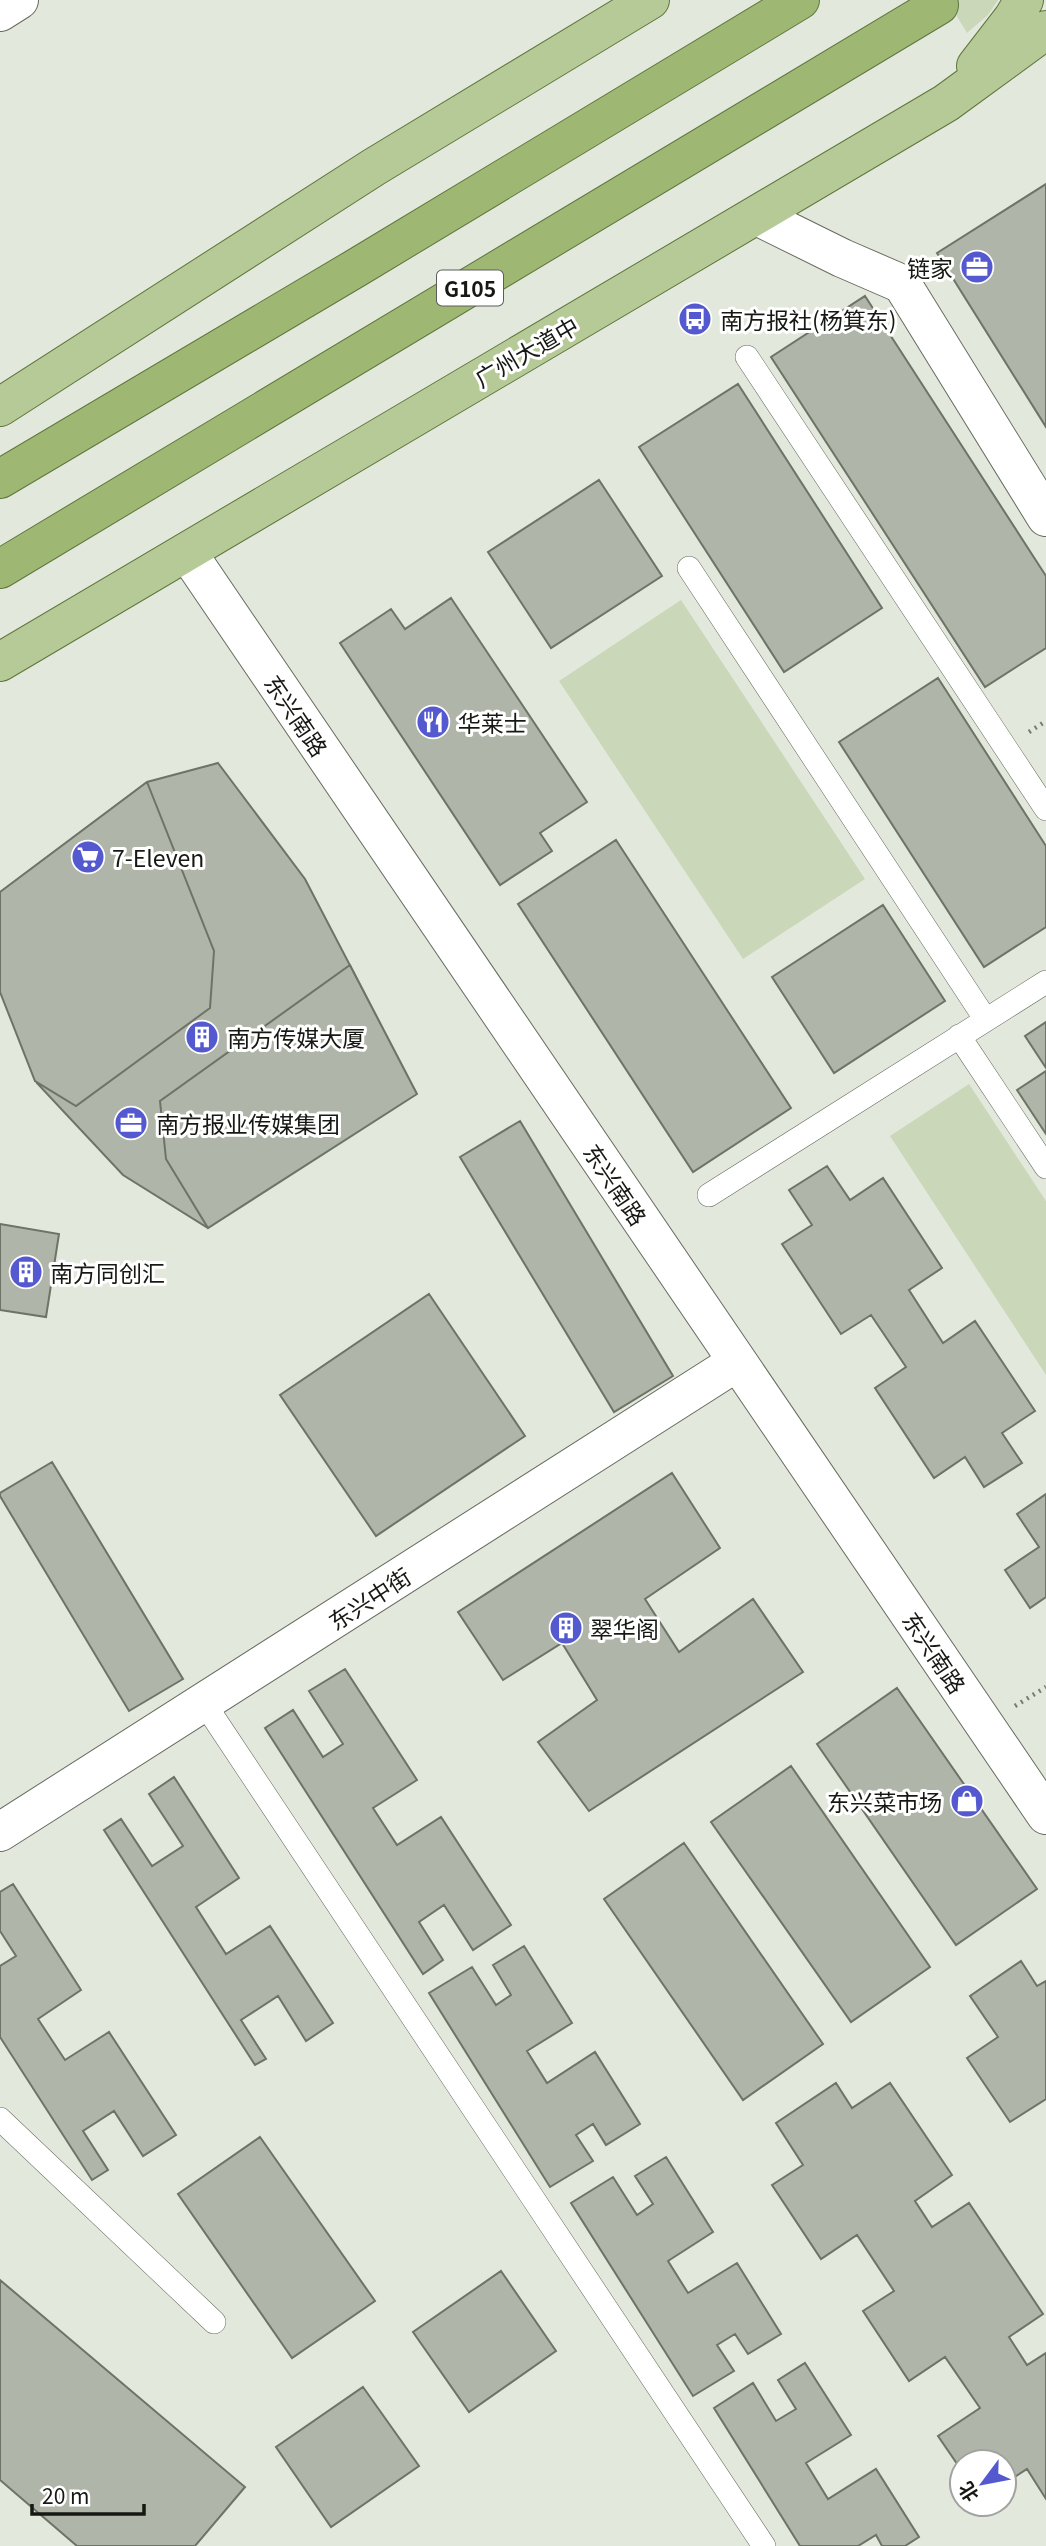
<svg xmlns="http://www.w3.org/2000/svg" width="1046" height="2546" font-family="Georgia,'Noto Sans SC',serif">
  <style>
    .green { fill: #cad8b9 }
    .building { fill: #afb5a8; stroke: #6e7367; stroke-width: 2 }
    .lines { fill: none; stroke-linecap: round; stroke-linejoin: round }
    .service-casing { stroke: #676c60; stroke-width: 24 }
    .minor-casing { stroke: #676c60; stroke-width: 40 }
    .primary-casing { stroke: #5f753c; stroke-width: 40 }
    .trunk-casing { stroke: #5f753c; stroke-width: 40 }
    .path { stroke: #787c73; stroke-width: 4.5; stroke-dasharray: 2 5; stroke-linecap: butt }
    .service { stroke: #fff; stroke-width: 23 }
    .minor { stroke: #fff; stroke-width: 38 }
    .primary { stroke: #b6ca97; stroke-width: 38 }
    .trunk { stroke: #9eb874; stroke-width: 38 }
    .labels { text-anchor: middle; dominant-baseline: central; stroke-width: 6; stroke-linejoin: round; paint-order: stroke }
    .shield { fill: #fff; stroke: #5c5d5a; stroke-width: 2 }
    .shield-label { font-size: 21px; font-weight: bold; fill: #161813 }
    .poi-label { font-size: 23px; fill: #161813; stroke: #fff; text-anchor: start }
    .street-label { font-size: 23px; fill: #161813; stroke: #fff }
  </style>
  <rect width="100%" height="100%" fill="#e2e8db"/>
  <path class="green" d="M947 0H998L988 15 967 33Z
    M681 600 865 879 743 959 559 681Z
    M969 1084 1046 1201V1375L890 1136Z"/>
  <path class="building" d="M1046 184V427L937 253Z
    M865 296 1046 576V648L985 687 771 357Z
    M738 384 882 608 784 672 639 447Z
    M599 480 662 576 551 648 488 552Z
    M451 598 587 802 540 833 552 851 500 885 340 643 391 609 405 629Z
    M938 678 1046 846V927L984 967 839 742Z
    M218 763 305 879 417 1094 208 1228 123 1175 35 1081 0 992V892L147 782Z
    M147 782 214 951 210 1008 76 1106 35 1081 0 992V892Z
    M616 840 791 1108 693 1172 518 904Z
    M883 905 945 1001 834 1073 772 977Z
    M350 965 417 1094 208 1228 166 1159 160 1101Z
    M1046 1022V1068L1025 1036Z
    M1046 1071V1134L1017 1090Z
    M520 1121 673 1376 614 1412 460 1157Z
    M827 1166 850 1200 883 1178 942 1268 909 1290 943 1343 975 1321 1035 1411 1002 1433 1022 1463 984 1487 965 1457 934 1478 875 1388 906 1367 871 1315 841 1334 782 1244 812 1225 789 1190Z
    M0 1224 59 1234 46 1317 0 1310Z
    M429 1294 525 1436 376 1536 280 1395Z
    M52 1462 183 1679 129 1711 0 1496V1493Z
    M672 1473 720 1548 645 1599 679 1652 753 1599 803 1672 589 1811 538 1742 597 1700 562 1643 503 1680 458 1612Z
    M1046 1494V1597L1030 1608 1005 1570 1039 1547 1017 1514Z
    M345 1669 417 1780 373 1808 397 1845 441 1817 511 1925 473 1950 444 1905 419 1922 443 1960 423 1974 265 1728 293 1710 323 1757 343 1744 309 1691Z
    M897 1688 1037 1889 956 1945 817 1744Z
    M791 1766 930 1967 851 2022 711 1822Z
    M174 1777 239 1878 196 1907 226 1954 270 1926 333 2023 306 2041 278 1996 241 2020 266 2059 255 2065 104 1830 121 1819 152 1866 183 1846 149 1794Z
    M684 1843 823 2044 743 2100 604 1899Z
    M13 1884 81 1990 38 2019 65 2060 109 2032 176 2135 143 2156 114 2111 83 2131 108 2170 92 2180 0 2037V1966L16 1956 0 1931V1892Z
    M524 1946 572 2023 527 2051 547 2083 595 2052 640 2124 606 2145 593 2124 576 2135 593 2161 550 2187 429 1993 472 1967 496 2005 511 1995 493 1965Z
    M1021 1961 1037 1986 1046 1981V2099L1010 2122 967 2058 998 2037 970 1996Z
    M836 2083 852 2108 890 2083 952 2175 915 2201 932 2227 969 2203 1043 2314 1009 2337 1027 2365 1046 2353V2499L1027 2469 1004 2484V2462H962V2471L938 2436 980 2408 945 2357 909 2381 863 2311 894 2291 857 2235 821 2259 772 2185 803 2165 776 2123Z
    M260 2137 375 2301 292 2358 178 2194Z
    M666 2157 713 2232 668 2261 688 2293 737 2263 781 2334 748 2354 735 2334 717 2345 734 2371 693 2396 571 2203 613 2177 637 2215 653 2204 635 2176Z
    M501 2271 556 2351 469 2412 413 2332Z
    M0 2280 245 2487 195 2546H77L0 2480Z
    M805 2363 851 2435 806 2463 828 2499 876 2469 919 2537 905 2546H882L876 2535 858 2546H800L714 2408 753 2383 776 2421 796 2409 778 2380Z
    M363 2387 419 2466 331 2527 276 2447Z"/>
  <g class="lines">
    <defs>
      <path id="service" d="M747 357 1046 809
        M689 568 986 1020
        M959 1036 1046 1167
        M709 1195 1046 982
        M204 1703 764 2546
        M0 2119 214 2322"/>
      <path id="minor" d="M0 12 19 0
        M757 216 842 258 902 284 1046 517
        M187 552 1046 1815
        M0 1832 737 1362"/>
      <path id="primary" d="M976 66 1013 18 1024 0
        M0 407 374 167 650 0
        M0 662 946 103 1046 30"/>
      <path id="trunk" d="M0 479 356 268 800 0
        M0 569 939 5"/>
    </defs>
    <use href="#service" class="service-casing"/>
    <use href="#minor" class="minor-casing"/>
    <use href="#primary" class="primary-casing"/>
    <use href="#trunk" class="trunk-casing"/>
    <path class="path" d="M1029 732 1046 721
      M1015 1706 1046 1687"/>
    <use href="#service" class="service"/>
    <use href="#minor" class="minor"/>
    <use href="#primary" class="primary"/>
    <use href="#trunk" class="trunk"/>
  </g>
  <defs>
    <symbol id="office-disc" viewBox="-11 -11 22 22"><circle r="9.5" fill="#5459d0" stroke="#fff"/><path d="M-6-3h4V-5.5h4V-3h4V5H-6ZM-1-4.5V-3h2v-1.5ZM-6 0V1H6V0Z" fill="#fff"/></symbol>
    <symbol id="bus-disc" viewBox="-11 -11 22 22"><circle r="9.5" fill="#5459d0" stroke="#fff"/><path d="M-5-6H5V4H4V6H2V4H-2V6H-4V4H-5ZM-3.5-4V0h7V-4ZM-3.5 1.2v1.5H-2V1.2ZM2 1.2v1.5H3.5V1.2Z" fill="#fff"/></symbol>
    <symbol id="restaurant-disc" viewBox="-11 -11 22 22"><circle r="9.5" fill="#5459d0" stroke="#fff"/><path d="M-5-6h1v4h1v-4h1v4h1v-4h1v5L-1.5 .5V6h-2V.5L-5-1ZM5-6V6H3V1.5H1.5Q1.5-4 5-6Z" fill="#fff"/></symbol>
    <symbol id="supermarket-disc" viewBox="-11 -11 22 22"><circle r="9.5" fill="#5459d0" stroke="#fff"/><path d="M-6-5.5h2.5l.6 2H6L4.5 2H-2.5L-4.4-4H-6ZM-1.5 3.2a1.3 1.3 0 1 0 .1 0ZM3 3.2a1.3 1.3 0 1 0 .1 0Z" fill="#fff"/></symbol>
    <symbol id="building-disc" viewBox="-11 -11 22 22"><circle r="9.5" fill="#5459d0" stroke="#fff"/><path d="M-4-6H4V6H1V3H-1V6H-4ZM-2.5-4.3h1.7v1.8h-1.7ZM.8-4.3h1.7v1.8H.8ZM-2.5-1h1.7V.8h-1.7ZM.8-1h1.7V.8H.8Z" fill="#fff"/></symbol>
    <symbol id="shop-disc" viewBox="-11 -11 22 22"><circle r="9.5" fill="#5459d0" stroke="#fff"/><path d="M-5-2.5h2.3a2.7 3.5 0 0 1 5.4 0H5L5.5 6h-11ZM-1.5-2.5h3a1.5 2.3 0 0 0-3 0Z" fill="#fff"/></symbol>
  </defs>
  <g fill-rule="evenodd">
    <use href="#office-disc" x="958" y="248" width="38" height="38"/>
    <use href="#bus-disc" x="676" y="300" width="38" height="38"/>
    <use href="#restaurant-disc" x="414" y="703" width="38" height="38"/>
    <use href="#supermarket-disc" x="69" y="838" width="38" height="38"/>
    <use href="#building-disc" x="183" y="1018" width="38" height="38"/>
    <use href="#office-disc" x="112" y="1104" width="38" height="38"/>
    <use href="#building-disc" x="7" y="1253" width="38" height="38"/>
    <use href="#building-disc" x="547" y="1609" width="38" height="38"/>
    <use href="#shop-disc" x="948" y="1782" width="38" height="38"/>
  </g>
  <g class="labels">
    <rect class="shield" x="437" y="270.5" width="66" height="35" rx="5"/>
    <g class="shield-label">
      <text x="470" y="288">G105</text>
    </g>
    <g class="poi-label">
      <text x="953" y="267" text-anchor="end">链家</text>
      <text x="720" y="319">南方报社(杨箕东)</text>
      <text x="458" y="722">华莱士</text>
      <text x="112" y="857">7-Eleven</text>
      <text x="227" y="1037">南方传媒大厦</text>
      <text x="156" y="1123">南方报业传媒集团</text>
      <text x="50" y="1272">南方同创汇</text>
      <text x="590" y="1628">翠华阁</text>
      <text x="942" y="1801" text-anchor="end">东兴菜市场</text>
    </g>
    <g class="street-label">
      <text transform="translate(526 351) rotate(-30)">广州大道中</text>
      <text transform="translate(297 715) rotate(56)">东兴南路</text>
      <text transform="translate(616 1184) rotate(56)">东兴南路</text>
      <text transform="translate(369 1598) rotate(-33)">东兴中街</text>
      <text transform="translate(935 1652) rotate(56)">东兴南路</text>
    </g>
  </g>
  <g transform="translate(983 2483) rotate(238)"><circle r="33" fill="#ffffff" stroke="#a2a3a1" stroke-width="2"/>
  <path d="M0-5L12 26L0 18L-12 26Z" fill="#5459d0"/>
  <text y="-10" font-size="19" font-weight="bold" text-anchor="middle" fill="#161813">北</text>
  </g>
  <path d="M32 2504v10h112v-10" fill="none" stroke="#161813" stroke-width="3.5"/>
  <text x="42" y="2504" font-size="21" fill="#161813" stroke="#ffffff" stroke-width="5" paint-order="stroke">20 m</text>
</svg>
